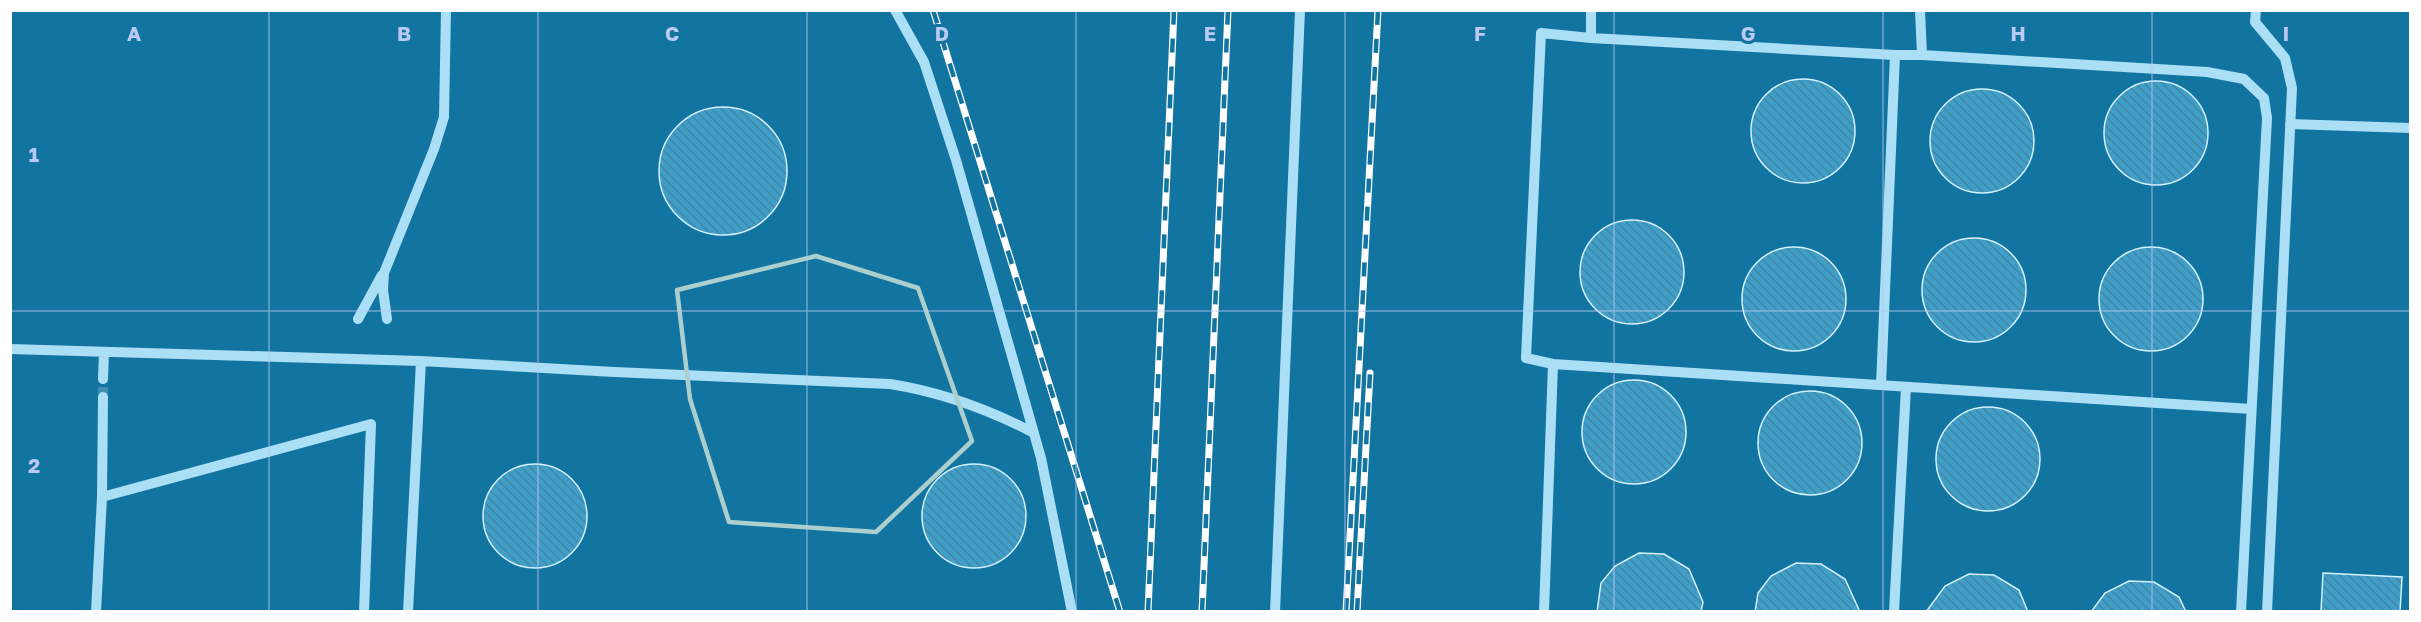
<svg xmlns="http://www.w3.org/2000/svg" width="2421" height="622" font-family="'Golos Text',sans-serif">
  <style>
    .building { fill: url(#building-back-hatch); stroke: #d4f1fe; stroke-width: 1.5 }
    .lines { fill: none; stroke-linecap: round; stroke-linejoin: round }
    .minor-tunnel { stroke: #4190b4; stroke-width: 10; stroke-dasharray: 10 5; stroke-linecap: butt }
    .minor { stroke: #abdff5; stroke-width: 10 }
    .rail-casing { stroke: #fff; stroke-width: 7 }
    .rail { stroke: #1274a1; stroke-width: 4.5; stroke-dasharray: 14; stroke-linecap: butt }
    .marked { fill: none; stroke: #abcfcc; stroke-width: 4.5; stroke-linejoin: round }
    .grid { fill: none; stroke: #bbcaf3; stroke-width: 1.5; stroke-opacity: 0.55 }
    .grid-label { font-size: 20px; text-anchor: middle; font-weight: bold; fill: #bbcaf3; stroke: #1274a1; stroke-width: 6; stroke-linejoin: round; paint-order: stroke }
  </style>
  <defs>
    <pattern id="building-back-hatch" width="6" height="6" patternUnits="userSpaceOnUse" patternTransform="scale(1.5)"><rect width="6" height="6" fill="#3f9fc8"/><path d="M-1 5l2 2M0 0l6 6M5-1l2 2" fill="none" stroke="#4386a3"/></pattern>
  </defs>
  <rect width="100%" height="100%" fill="#1274a1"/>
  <path class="building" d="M1751 131a52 52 0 1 1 104 0a52 52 0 1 1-104 0Z
    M2104 133a52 52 0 1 1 104 0a52 52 0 1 1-104 0Z
    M1930 141a52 52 0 1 1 104 0a52 52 0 1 1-104 0Z
    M659 171a64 64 0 1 1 128 0a64 64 0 1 1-128 0Z
    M1580 272a52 52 0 1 1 104 0a52 52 0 1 1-104 0Z
    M1922 290a52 52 0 1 1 104 0a52 52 0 1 1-104 0Z
    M1742 299a52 52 0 1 1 104 0a52 52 0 1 1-104 0Z
    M2099 299a52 52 0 1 1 104 0a52 52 0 1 1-104 0Z
    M1582 432a52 52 0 1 1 104 0a52 52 0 1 1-104 0Z
    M1758 443a52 52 0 1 1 104 0a52 52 0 1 1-104 0Z
    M1936 459a52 52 0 1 1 104 0a52 52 0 1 1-104 0Z
    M483 516a52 52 0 1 1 104 0a52 52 0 1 1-104 0Z
    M922 516a52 52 0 1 1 104 0a52 52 0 1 1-104 0Z
    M1639 553 1664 554 1689 569 1703 602 1701 612H1597L1601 583 1615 566Z
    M1796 563 1821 564 1845 579 1860 612H1755L1758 593 1771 576Z
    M2323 573 2402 577 2400 612H2321Z
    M1969 574 1994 575 2019 590 2028 612H1926L1945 586Z
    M2129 581 2154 582 2179 597 2186 612H2091L2105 593Z"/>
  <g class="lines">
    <path class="minor-tunnel" d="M103 397V379"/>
    <path class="minor" d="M895 10 924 62 956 160 1041 458 1072 612
      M1920 10 1922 55 2207 72 2244 79 2264 98 2267 118 2241 612
      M2256 10 2255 22 2285 58 2292 88 2267 612
      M1591 38 1895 55
      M2290 124 2410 128
      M358 319 382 275
      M387 319 383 290 384 273 434 149 444 117 446 10
      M10 349 421 361 408 612
      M421 361 614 372 890 384C941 392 988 409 1034 433
      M1553 364 2251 409
      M103 379 104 352
      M1881 385 1895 55H1922
      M102 497 103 397
      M96 612 102 497 371 424 364 612
      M1275 612 1300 10
      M1544 612 1553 364 1526 358 1541 33 1591 38V10
      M1894 612 1906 387"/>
    <defs>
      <path id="rail" d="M933 10 1120 612
        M1148 612 1174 10
        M1202 612 1228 10
        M1346 612 1378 10
        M1357 612 1370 373"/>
    </defs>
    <use href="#rail" class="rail-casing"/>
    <use href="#rail" class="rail"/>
  </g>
  <path class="marked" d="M816 256 918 288 972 441 876 532 729 522 690 399 677 290Z"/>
  <path class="grid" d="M269 10V612M538 10V612M807 10V612M1076 10V612M1345 10V612M1614 10V612M1883 10V612M2152 10V612M10 311H2410"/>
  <g class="grid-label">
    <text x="134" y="41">A</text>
    <text x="404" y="41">B</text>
    <text x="672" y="41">C</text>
    <text x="942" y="41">D</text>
    <text x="1210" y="41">E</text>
    <text x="1480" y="41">F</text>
    <text x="1748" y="41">G</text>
    <text x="2018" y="41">H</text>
    <text x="2286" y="41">I</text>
    <text x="34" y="162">1</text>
    <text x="34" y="473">2</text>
  </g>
  <rect width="2421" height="622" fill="none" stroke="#ffffff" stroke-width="24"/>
</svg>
